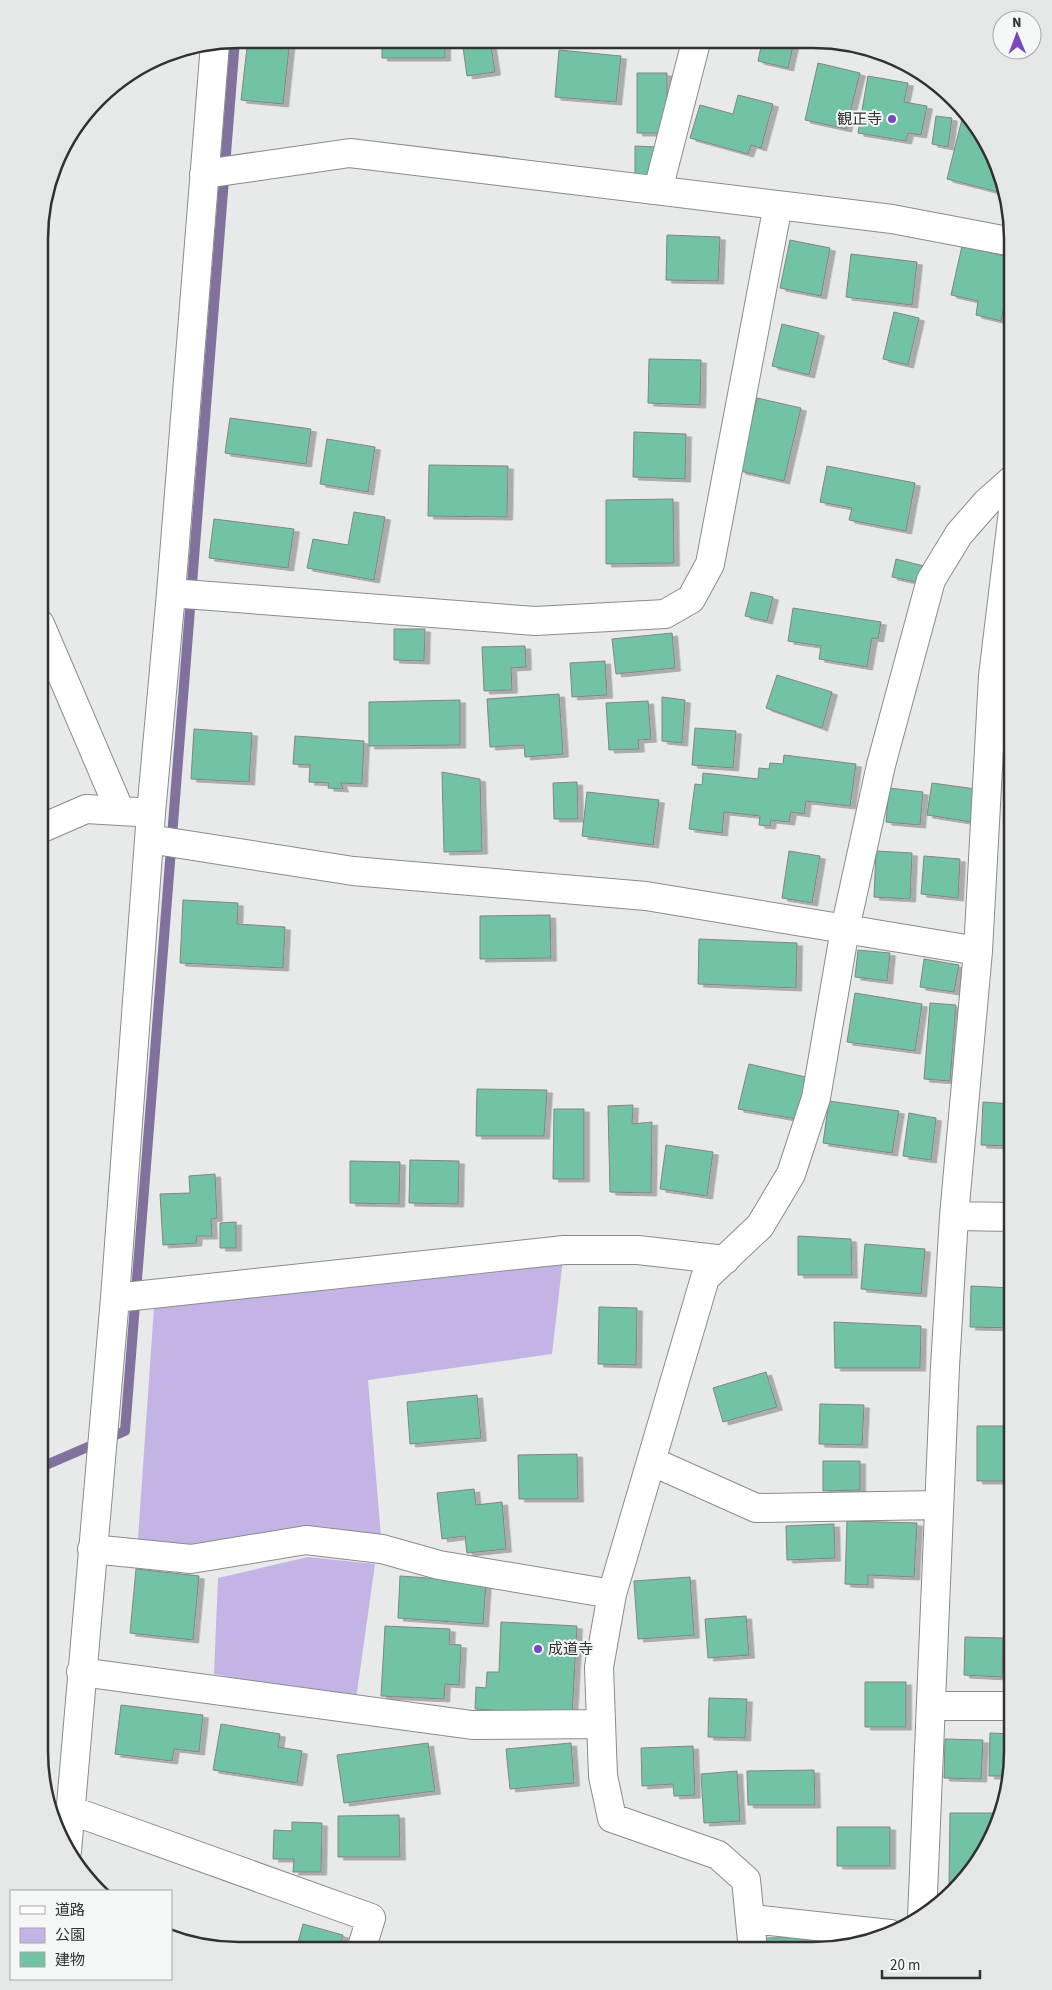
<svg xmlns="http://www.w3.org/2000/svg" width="1052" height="1990" font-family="'Source Sans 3','Noto Sans JP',sans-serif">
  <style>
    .green { fill: #c3b4e5 }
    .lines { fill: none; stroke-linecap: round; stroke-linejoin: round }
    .stream { stroke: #80729d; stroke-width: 10 }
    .building { fill: #72c2a5; stroke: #828584; filter: url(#shadow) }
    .minor-casing { stroke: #898c8a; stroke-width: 30 }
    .minor { stroke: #fff; stroke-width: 28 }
    .poi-dot { fill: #7948c0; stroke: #f4f7f6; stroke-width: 2 }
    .labels { text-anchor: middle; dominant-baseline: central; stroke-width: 4; stroke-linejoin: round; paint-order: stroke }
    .poi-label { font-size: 15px; fill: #303131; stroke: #f4f7f6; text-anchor: end }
    .rim { fill: none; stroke: #303131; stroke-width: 2.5 }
  </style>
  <defs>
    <filter id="shadow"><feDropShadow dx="5.5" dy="3" stdDeviation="0" flood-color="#0004"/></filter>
  </defs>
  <rect width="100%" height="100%" fill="#e7eae9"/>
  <path class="green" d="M564 1250 552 1354 368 1380 382 1549 137 1553 155 1293Z
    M308 1557 375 1564 356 1699 214 1674 218 1578Z"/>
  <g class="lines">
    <path class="stream" d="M39 1468 125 1431 235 40"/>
  </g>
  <path class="building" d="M248 39H290L283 104 241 100Z
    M382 40H445V58H382Z
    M462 40H490L495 72 467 76Z
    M762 42H794L788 68 758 61Z
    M559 50 621 56 616 102 555 97Z
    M818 63 860 73 846 129 805 120Z
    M637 73H667V133H637Z
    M868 76 908 83 904 102 927 106 921 135 908 133 906 141 858 133Z
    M738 95 773 104 761 148 751 145 748 154 690 138 700 105 733 114Z
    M963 115 969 116 979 127 1003 175 1006 194 947 179Z
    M936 116 952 118 948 147 932 144Z
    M635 146 656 147V177L635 175Z
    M667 235 720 237 718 281 666 280Z
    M790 240 830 248 821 296 780 288Z
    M962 246 1013 258 1001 321 976 315 978 301 951 295Z
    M851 254 917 262 912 305 846 297Z
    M894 312 919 318 908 365 883 359Z
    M782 324 819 333 809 375 772 366Z
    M649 359 701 360 700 405 648 403Z
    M757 398 801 408 784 481 740 471Z
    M230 418 311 429 306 464 225 453Z
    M634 432 686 434 685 479 633 477Z
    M327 439 375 447 368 492 320 484Z
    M429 465 508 466 507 517 428 516Z
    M827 466 915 483 906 531 849 520 852 508 820 502Z
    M673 499 674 563 606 564V500Z
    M354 512 385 517 374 580 307 568 313 539 348 545Z
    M214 519 294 529 288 568 209 558Z
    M896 559 924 566 920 583 892 577Z
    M751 592 773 597 767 621 745 616Z
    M793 608 881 622 878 639 872 638 867 667 819 659 821 646 788 641Z
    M394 629H425L424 661 394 660Z
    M672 633 675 668 616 674 612 639Z
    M525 646 526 667 511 668 512 690 484 691 482 647Z
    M605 661 607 695 572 697 570 663Z
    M777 675 832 692 822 728 766 708Z
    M559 694 563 754 525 757 524 745 490 747 487 699Z
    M662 697 685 700 682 743 662 741Z
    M460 700V745L369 746V702Z
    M648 701 651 739 638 740 639 749 609 750 606 703Z
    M695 728 736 731 733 768 692 765Z
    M194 729 252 733 249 782 191 779Z
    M295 736 364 741 362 784 341 783 343 789 328 788 329 783 309 782 310 765 293 764Z
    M784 755 856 764 850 806 806 801 804 814 791 812 789 822 771 820 770 826 759 825 760 816 724 812 722 833 689 829 695 784 702 785 703 773 758 779 759 768 769 769 770 763 783 764Z
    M442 772 480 779 482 851 444 852Z
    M577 782 578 819H554L553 783Z
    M932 783 976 789 971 822 927 815Z
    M889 788 923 792 920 825 886 822Z
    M587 792 659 800 653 845 582 836Z
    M1013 813V833H1010Z
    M789 851 820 856 812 903 782 898Z
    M876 851 912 853 910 899 874 897Z
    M924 856 960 859 958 898 921 894Z
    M1006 878H1013V923H1005Z
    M183 900 238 903 237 924 285 927 283 968 180 963Z
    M550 915 551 958 480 959V916Z
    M699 939 797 943 796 988 698 984Z
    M858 950 890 953 887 981 855 977Z
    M924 959 959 965 954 992 920 987Z
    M855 993 922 1004 915 1051 847 1042Z
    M930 1003 956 1005 950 1081 924 1079Z
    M1011 1010H1013V1043Z
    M749 1064 810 1078 802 1120 738 1109Z
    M477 1089 547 1090 544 1136H476Z
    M829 1101 899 1111 892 1153 823 1143Z
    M983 1102 1013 1104V1146L981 1145Z
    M633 1105 632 1124 652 1122 651 1193 610 1192 608 1106Z
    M554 1109H584V1179H553Z
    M909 1113 936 1118 931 1160 903 1156Z
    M666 1145 713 1152 707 1196 660 1189Z
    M410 1160 459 1161 458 1204 409 1203Z
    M350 1161 400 1162 399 1204 350 1203Z
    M215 1174 217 1218 211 1219 212 1236H197L196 1243 163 1245 160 1194 190 1193 189 1176Z
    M236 1222V1248H220V1223Z
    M798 1236 851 1239 852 1275H798Z
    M865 1244 925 1249 921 1294 861 1289Z
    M971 1286 1013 1288V1328L970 1327Z
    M599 1307 637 1308 636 1365 598 1364Z
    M834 1322 921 1326 920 1368H835Z
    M766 1372 777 1407 723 1422 713 1388Z
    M477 1395 481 1438 410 1444 407 1402Z
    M820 1404 864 1405 862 1445 819 1444Z
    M977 1426H1013V1481H977Z
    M577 1454 578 1499H519L518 1455Z
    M823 1461H860V1490L823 1491Z
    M474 1489 476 1505 502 1502 506 1549 467 1553 465 1536 442 1539 437 1493Z
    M847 1521 917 1523 914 1577 868 1575V1585L845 1584Z
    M834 1524 835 1558 787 1560 786 1526Z
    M136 1569 199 1576 193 1640 130 1633Z
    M400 1576 486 1582 483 1624 398 1618Z
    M690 1577 694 1635 638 1639 634 1581Z
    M746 1616 749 1655 708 1658 705 1619Z
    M501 1622 577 1626 572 1715 475 1709 476 1687 486 1688 487 1672H499Z
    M385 1626 450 1629 449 1644 461 1645 459 1685 445 1684 444 1699 381 1696Z
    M965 1637 1003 1638 1002 1677 964 1675Z
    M865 1682H906V1727H865Z
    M709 1698 747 1699 745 1738 708 1737Z
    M121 1705 203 1715 199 1752 174 1749 172 1761 115 1754Z
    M221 1724 280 1734 278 1747 302 1751 297 1783 213 1770Z
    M990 1733 1013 1734V1764L1010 1776H989Z
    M945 1739 983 1740 981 1779 944 1778Z
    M428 1743 435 1791 344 1803 337 1755Z
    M571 1743 574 1783 510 1789 506 1749Z
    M693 1746 695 1795 674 1796 673 1784 642 1786 641 1748Z
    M814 1770 815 1805H748L747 1771Z
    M737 1771 740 1821 704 1823 701 1774Z
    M950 1813H1001L998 1827 972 1873 956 1888 949 1887Z
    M399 1815 400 1857H338V1816Z
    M292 1822 322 1823 321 1872H293L294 1859H273L274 1830 292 1831Z
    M837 1827H890V1866H837Z
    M303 1924 343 1935 338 1950H296Z
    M825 1937V1949L813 1951H764V1938Z
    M675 1943V1951H629V1946Z"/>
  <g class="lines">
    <defs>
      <path id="minor" d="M204 174 350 153 892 219 1013 242
        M658 190 696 42
        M171 593 535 621 665 614 691 599 710 564 778 205
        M40 624 120 811
        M40 829 86 809 137 812
        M149 839 353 871 646 896 978 951
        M954 1216 1013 1217
        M115 1298 564 1250H638L725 1260
        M651 1461 756 1508 939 1505
        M92 1549 191 1559 306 1540 382 1549 439 1565 612 1594
        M81 1672 472 1725 601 1724
        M931 1706H1013
        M70 1810 371 1918 361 1950
        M67 1851 115 1298 151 813 171 593 215 44
        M922 1918 945 1367 954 1216 978 951 993 676 1013 511
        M751 1919 890 1934
        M753 1951 746 1880 718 1855 612 1818 603 1776 599 1667 612 1594 705 1278 760 1226 791 1174 816 1098 845 929 881 765 931 580 959 534 987 502 1013 479"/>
    </defs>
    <use href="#minor" class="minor-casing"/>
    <use href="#minor" class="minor"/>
  </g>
  <g class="poi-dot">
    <circle cx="892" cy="119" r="5"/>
    <circle cx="538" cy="1649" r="5"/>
  </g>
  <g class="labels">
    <g class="poi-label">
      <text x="882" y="119">観正寺</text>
      <text x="548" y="1649" text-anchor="start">成道寺</text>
    </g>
  </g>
  <path d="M0 0H1052V1990H0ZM239 48H813A191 191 0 0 1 1004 239V1751A191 191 0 0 1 813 1942H239A191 191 0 0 1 48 1751V239A191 191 0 0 1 239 48Z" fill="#e4e7e6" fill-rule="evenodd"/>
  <path class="rim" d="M239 48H813A191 191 0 0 1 1004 239V1751A191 191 0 0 1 813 1942H239A191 191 0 0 1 48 1751V239A191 191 0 0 1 239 48Z"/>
  <rect x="10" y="1890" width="162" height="90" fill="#f4f7f6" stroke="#a6a8a7"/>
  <rect x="20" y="1906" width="25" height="8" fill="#ffffff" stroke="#a6a8a7"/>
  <text x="55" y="1915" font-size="15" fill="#303131">道路</text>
  <rect x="20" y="1928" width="25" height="15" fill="#c3b4e5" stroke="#a6a8a7"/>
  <text x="55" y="1940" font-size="15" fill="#303131">公園</text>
  <rect x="20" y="1952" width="25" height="15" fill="#72c2a5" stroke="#a6a8a7"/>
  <text x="55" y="1965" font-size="15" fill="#303131">建物</text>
  <g transform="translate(1017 35) rotate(359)"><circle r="24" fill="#f4f7f6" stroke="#a6a8a7"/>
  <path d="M0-4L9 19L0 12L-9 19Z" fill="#7948c0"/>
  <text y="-8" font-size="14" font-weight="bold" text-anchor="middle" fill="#303131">N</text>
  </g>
  <path d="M882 1970v8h98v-8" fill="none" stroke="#303131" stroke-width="2.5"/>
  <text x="890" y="1970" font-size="15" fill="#303131" stroke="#f4f7f6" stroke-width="4" paint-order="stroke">20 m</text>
</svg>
